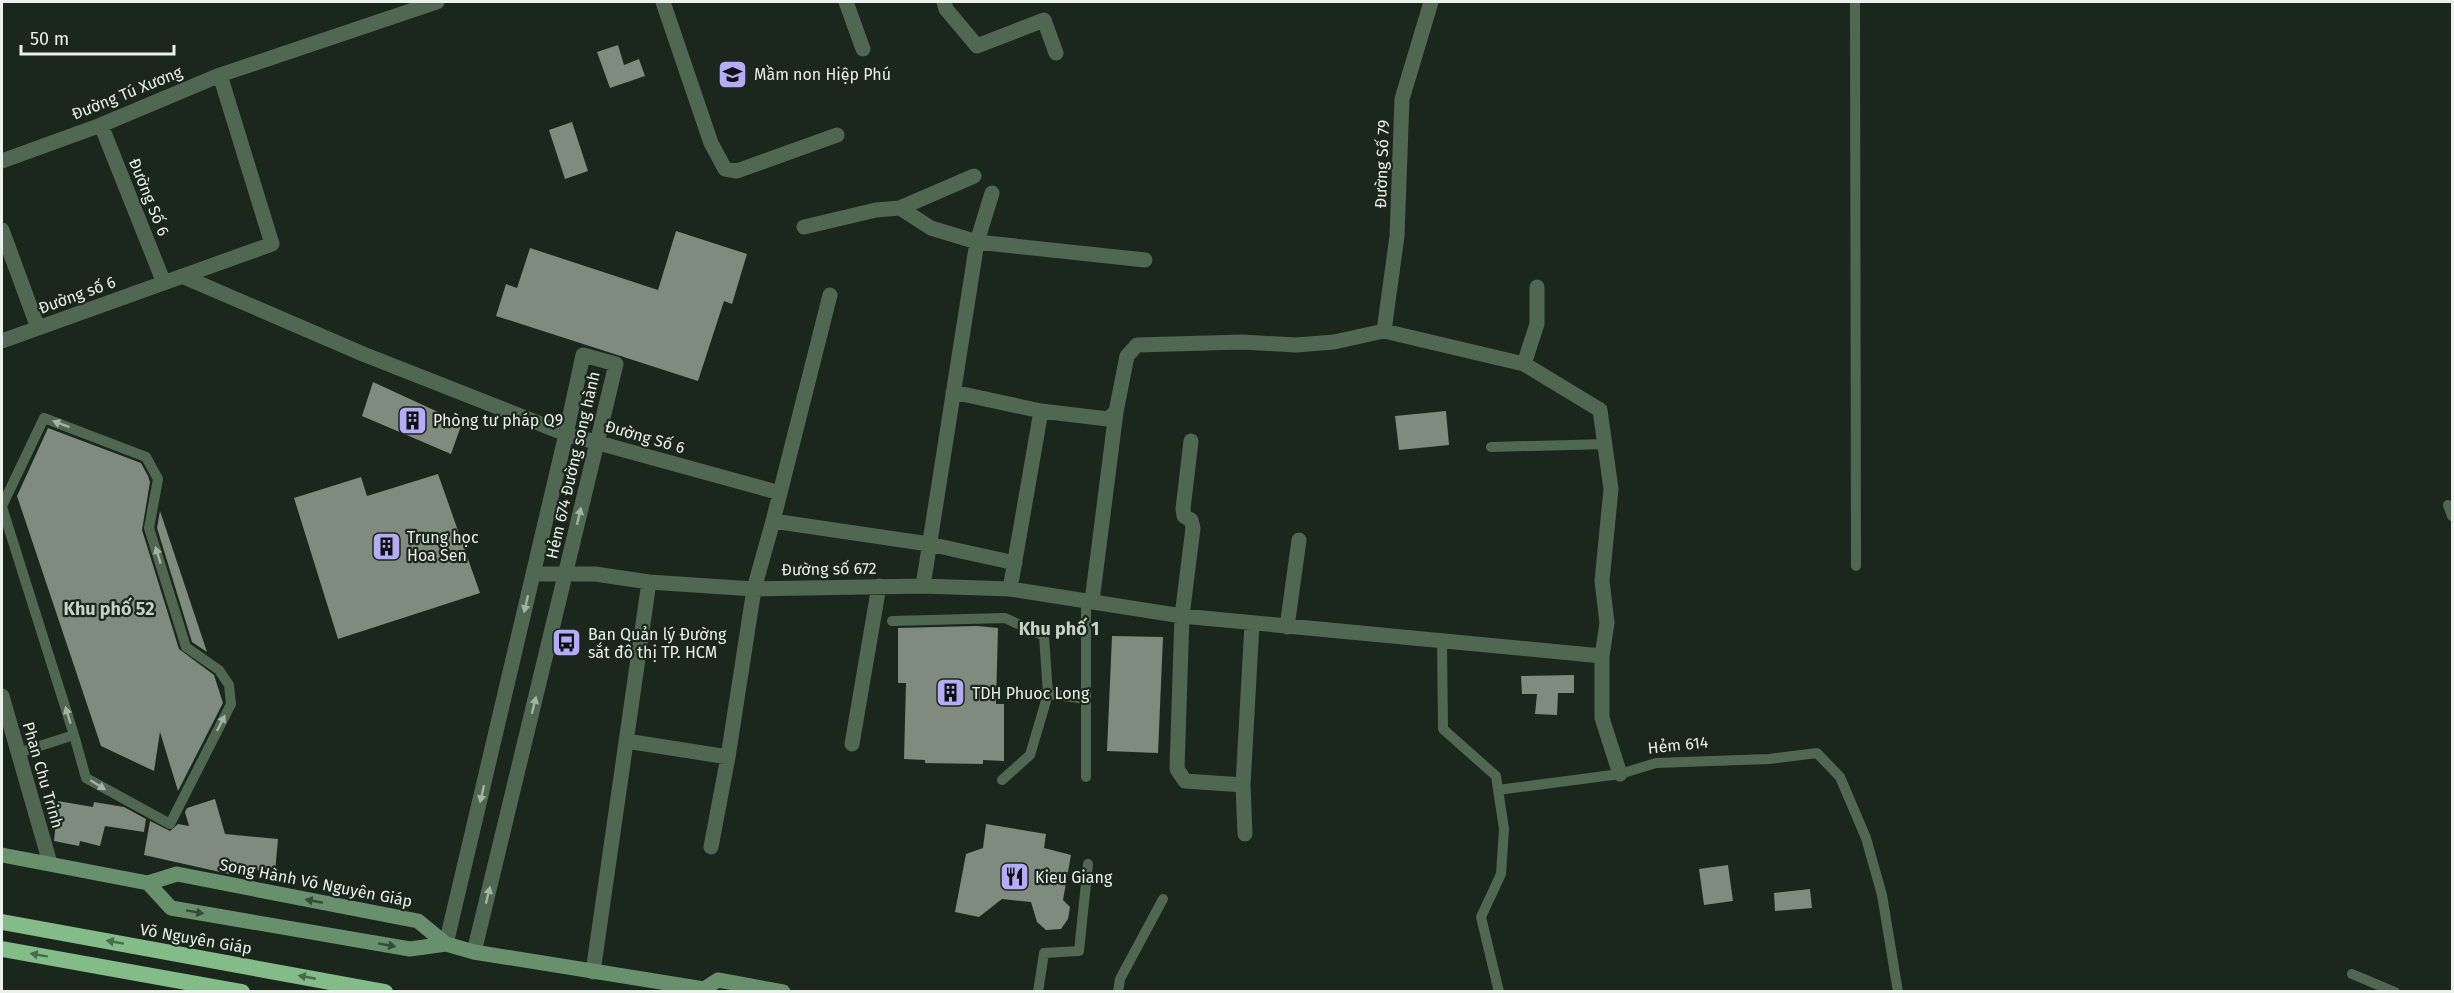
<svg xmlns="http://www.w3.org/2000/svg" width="2454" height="993" font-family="'Fira Sans',sans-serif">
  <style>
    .building { fill: #7e8b7e }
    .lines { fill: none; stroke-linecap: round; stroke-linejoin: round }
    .service { stroke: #506852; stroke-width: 10 }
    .minor { stroke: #506852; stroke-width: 15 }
    .tertiary { stroke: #506852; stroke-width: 15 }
    .secondary { stroke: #68906c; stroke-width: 15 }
    .trunk { stroke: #83bc88; stroke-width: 16 }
    .oneway { fill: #a4b3a6 }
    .oneway2 { fill: #364b38 }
    .oneway3 { fill: #4a6a4d }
    .labels { text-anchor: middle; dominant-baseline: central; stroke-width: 4.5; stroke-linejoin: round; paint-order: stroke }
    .poi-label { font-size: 16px; fill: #e9f1ea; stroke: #1b261c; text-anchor: start }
    .street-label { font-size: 16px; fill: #e9f1ea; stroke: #1b261c }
    .neighbourhood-label { font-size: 18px; font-weight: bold; fill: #c5d4c6; stroke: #1b261c }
  </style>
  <rect width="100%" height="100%" fill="#1b261c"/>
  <path class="building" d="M618 45 624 65 639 59 645 76 610 88 597 52Z
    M572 122 588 171 565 179 549 130Z
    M676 231 747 254 732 304 724 301 698 381 496 316 506 284 517 288 530 248 658 290Z
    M373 382 462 423 451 454 362 416Z
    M1446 411 1449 445 1399 450 1395 416Z
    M48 428 141 463 148 476 150 482 142 530 179 649 214 675 223 703 178 791 160 732 154 771 101 746 17 496Z
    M438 474 480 593 338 639 294 498 361 477 367 496Z
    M160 511 207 652 192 642 157 528Z
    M977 626 998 628 996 704H1004V761L983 760V764L925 763V760L904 759 906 683H898V628Z
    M1112 636 1163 637 1158 753 1107 751Z
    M1574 675V693H1558L1557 715 1535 714 1537 694H1522L1521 676Z
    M215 799 225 834 278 839 275 872 243 869V872L229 870V874L144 855 150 821 170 831 178 824 189 826 185 812 187 808Z
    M58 801 93 807 94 802 124 807 146 819 144 832 105 826 100 846 80 841 79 846 54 841Z
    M986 824 1046 834 1044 848 1071 855 1063 900 1070 907 1068 919 1061 929 1046 930 1037 922 1031 902 1002 899 979 917 955 912 966 854 983 848Z
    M1728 865 1733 901 1704 905 1699 869Z
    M1810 889 1812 908 1775 911 1774 893Z"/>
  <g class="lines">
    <path class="service" d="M1855 2 1856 566
      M1491 447 1607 444
      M2448 505 2452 516
      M2 506 44 418 146 457 158 479 149 528 186 647 219 670 229 685 231 704 170 824 86 778 74 735
      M2 507 74 735 18 753
      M1086 600V777
      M892 621 1005 618 1044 636 1048 694
      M1442 641 1443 729 1496 776 1504 829 1501 874 1481 917 1499 992
      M1002 780 1030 755 1048 694 1086 699
      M1498 790 1620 774 1656 763 1769 759 1817 753 1840 777 1866 838 1882 895 1898 992
      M2352 974 2395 992
      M1038 992 1044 953 1079 951 1088 864
      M1118 992 1120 979 1163 899"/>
    <path class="minor" d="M663 2 711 143 725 169 737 171 837 135
      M846 2 863 49
      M944 2 946 9 977 46 1044 20 1056 53
      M101 125 164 283
      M2 161 101 125 220 75 437 2
      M900 208 974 176
      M804 227 876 210 900 208 931 228 977 242 1145 260
      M2 230 38 328
      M182 276 363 354 566 434 780 493 773 521 929 544 1015 563
      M1384 331 1397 236 1402 99 1431 2
      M2 341 272 244 220 75
      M1524 364 1537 324V287
      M953 392 1041 411 1108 419 1116 412 1127 356 1137 345 1242 342 1296 345 1334 342 1384 331 1524 364 1600 410 1611 489 1602 581 1607 623 1602 656V718L1620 774
      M1191 441 1183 509 1184 516 1191 520 1193 528 1182 616 1177 769 1185 781 1243 785
      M780 493 830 295
      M533 574H595L649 582 754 589 923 586 1010 589 1182 616 1602 656
      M923 586 977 242 992 193
      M1010 589 1041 411
      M1092 601 1116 412
      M1287 627 1299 540
      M626 741 728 757 754 589 773 521
      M852 744 879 586
      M1245 834 1243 785 1252 624
      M711 847 728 757
      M446 944 566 434 583 355 616 364 474 952
      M593 972 649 582"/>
    <path class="tertiary" d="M2 696 50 863"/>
    <path class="secondary" d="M2 855 148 883 177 874 418 921 446 944
      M148 883 171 908 410 949 446 944 474 952 704 989 707 992
      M704 989 718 980 783 992"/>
    <path class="trunk" d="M2 922 385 992
      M2 949 242 992"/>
  </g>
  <defs><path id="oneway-solid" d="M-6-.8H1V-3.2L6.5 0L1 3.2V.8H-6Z" transform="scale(1.5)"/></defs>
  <g class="oneway">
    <use href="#oneway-solid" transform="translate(61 424) rotate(-159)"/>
    <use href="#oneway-solid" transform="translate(579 516) rotate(-77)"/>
    <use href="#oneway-solid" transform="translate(158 555) rotate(-107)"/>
    <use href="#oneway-solid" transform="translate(526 604) rotate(103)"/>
    <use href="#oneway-solid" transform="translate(534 705) rotate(-76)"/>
    <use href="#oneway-solid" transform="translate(68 715) rotate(-107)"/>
    <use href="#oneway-solid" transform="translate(221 723) rotate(-63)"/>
    <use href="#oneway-solid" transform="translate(98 785) rotate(32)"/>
    <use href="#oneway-solid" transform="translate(482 794) rotate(103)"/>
    <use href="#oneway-solid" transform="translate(488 895) rotate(-76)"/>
  </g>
  <g class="oneway2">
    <use href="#oneway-solid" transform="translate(314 901) rotate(-169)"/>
    <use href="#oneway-solid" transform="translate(195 912) rotate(10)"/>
    <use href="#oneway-solid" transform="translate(387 945) rotate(10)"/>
  </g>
  <g class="oneway3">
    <use href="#oneway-solid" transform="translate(115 942) rotate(-170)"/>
    <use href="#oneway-solid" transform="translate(39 955) rotate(-170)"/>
    <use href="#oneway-solid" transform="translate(307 977) rotate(-169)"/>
  </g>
  <defs>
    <symbol id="school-square" viewBox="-11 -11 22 22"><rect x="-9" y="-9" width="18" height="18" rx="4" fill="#b4acf9" stroke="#1b261c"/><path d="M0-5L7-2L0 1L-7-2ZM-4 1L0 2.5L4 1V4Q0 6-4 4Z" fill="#111"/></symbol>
    <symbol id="building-square" viewBox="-11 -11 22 22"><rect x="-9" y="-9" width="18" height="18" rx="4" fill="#b4acf9" stroke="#1b261c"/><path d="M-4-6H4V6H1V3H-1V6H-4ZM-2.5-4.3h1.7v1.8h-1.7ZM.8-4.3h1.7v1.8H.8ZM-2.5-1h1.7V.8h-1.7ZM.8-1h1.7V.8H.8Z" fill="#111"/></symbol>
    <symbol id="bus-square" viewBox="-11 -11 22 22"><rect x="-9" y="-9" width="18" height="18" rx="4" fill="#b4acf9" stroke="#1b261c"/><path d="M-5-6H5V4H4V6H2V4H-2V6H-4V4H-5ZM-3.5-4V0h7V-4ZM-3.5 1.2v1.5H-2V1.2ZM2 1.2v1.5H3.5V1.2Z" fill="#111"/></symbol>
    <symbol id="restaurant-square" viewBox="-11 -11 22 22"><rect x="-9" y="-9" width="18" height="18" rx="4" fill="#b4acf9" stroke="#1b261c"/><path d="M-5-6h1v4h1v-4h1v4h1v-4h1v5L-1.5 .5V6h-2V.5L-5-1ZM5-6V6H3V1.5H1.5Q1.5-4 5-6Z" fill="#111"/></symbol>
  </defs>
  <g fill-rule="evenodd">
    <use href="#school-square" x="716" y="58" width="33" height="33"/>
    <use href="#building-square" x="396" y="404" width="33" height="33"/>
    <use href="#building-square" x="370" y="530" width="33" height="33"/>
    <use href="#bus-square" x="550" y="626" width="33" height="33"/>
    <use href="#building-square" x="934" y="676" width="33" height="33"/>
    <use href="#restaurant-square" x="998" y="860" width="33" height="33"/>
  </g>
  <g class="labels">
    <g class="poi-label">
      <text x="754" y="74">Mầm non Hiệp Phú</text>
      <text x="433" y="420">Phòng tư pháp Q9</text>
      <text x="407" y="537">Trung học<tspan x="407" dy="18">Hoa Sen</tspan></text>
      <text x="588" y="634">Ban Quản lý Đường<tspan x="588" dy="18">sắt đô thị TP. HCM</tspan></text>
      <text x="972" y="693">TDH Phuoc Long</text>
      <text x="1035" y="877">Kieu Giang</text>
    </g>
    <g class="street-label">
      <text transform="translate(127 93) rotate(-22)">Đường Tú Xương</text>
      <text transform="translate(1382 164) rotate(-88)">Đường Số 79</text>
      <text transform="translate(149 197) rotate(68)">Đường Số 6</text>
      <text transform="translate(77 295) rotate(-20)">Đường số 6</text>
      <text transform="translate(645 437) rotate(16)">Đường Số 6</text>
      <text transform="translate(573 465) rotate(-77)">Hẻm 674 Đường song hành</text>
      <text transform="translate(829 569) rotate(-1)">Đường số 672</text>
      <text transform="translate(1678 745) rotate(-6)">Hẻm 614</text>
      <text transform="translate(43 775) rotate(74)">Phan Chu Trinh</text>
      <text transform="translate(316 883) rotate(11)">Song Hành Võ Nguyên Giáp</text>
      <text transform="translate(196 939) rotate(10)">Võ Nguyên Giáp</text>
    </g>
    <g class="neighbourhood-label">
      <text x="109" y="609">Khu phố 52</text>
      <text x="1059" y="629">Khu phố 1</text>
    </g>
  </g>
  <rect width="2454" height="993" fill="none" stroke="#e9f1ea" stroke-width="6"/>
  <path d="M21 45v9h153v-9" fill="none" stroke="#e9f1ea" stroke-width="3"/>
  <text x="30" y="45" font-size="18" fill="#e9f1ea" stroke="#1b261c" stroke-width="4.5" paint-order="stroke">50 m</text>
</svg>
